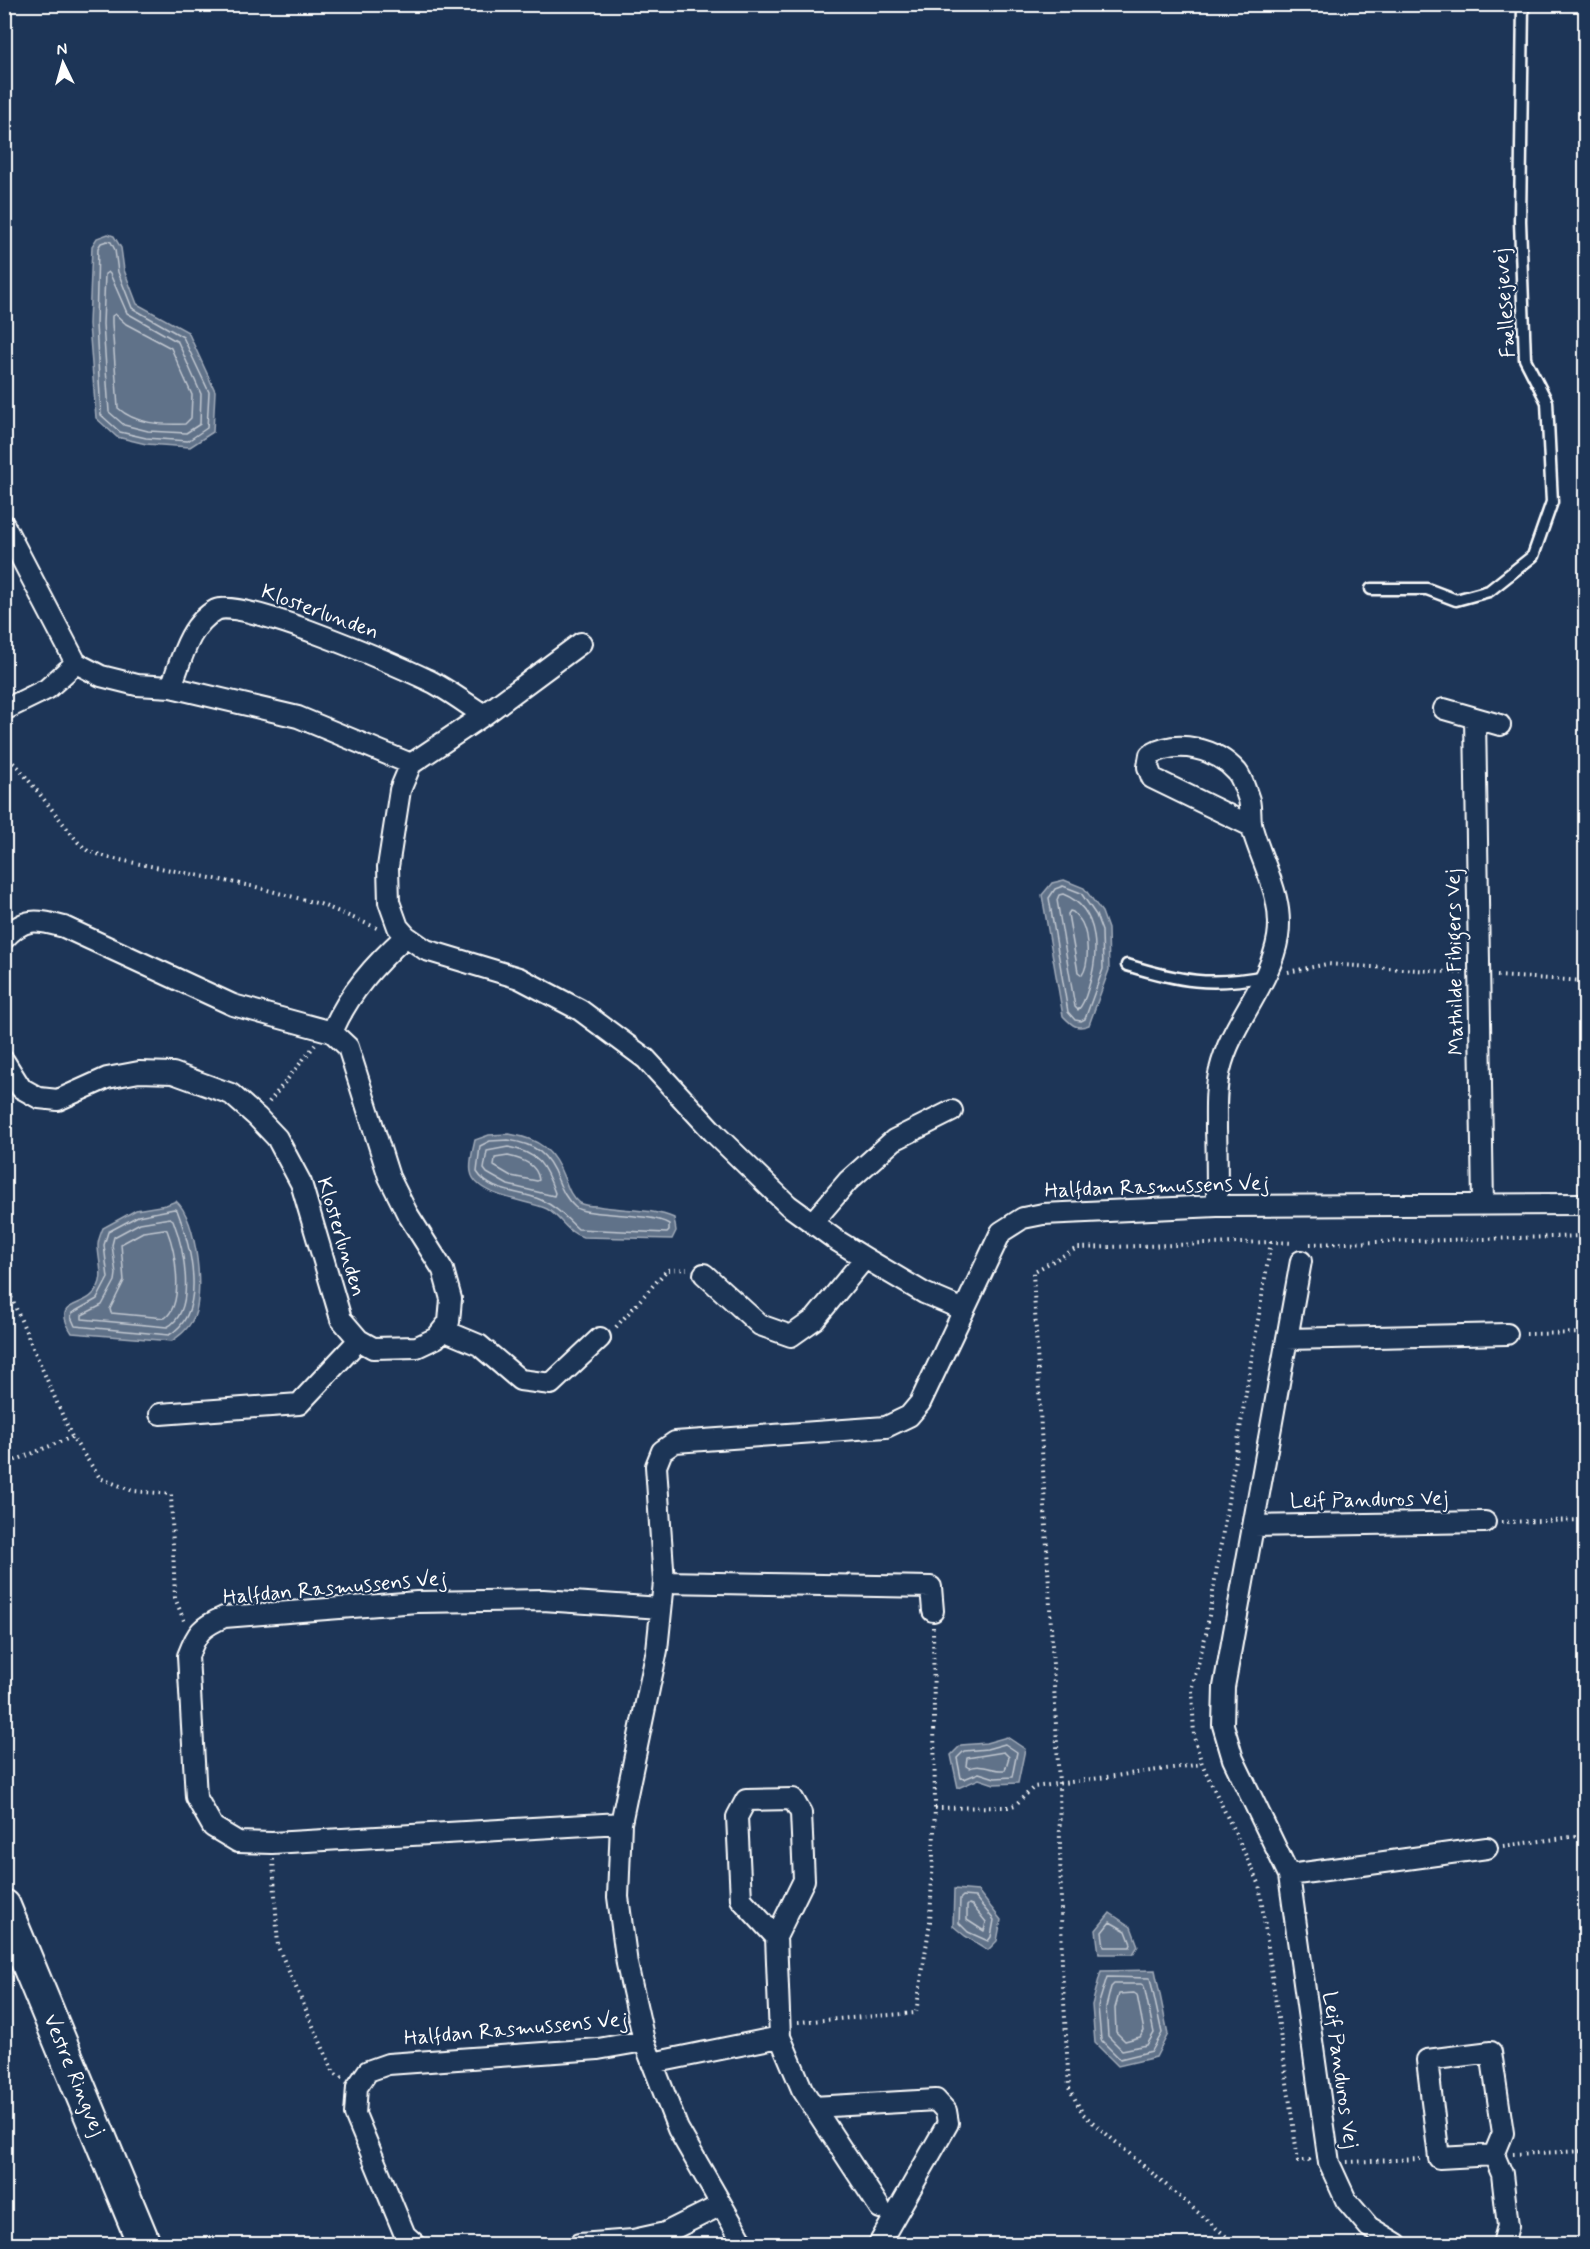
<svg xmlns="http://www.w3.org/2000/svg" width="1590" height="2249" font-family="Mynerve,sans-serif">
  <style>
    .water { fill: #617289; stroke: #a0aab8; stroke-width: 1.5 }
    .lines { fill: none; stroke-linecap: round; stroke-linejoin: round }
    .shore { stroke: #c0c7d0; stroke-width: 1.5 }
    .lane-casing { stroke: #fff; stroke-width: 15 }
    .street-casing { stroke: #fff; stroke-width: 24 }
    .primary-casing { stroke: #fff; stroke-width: 36 }
    .path { stroke: #fff; stroke-width: 4; stroke-dasharray: 1.5 4.5; stroke-linecap: butt }
    .lane { stroke: #1d3557; stroke-width: 10 }
    .street { stroke: #1d3557; stroke-width: 20 }
    .primary { stroke: #1d3557; stroke-width: 32 }
    .labels { text-anchor: middle; dominant-baseline: central; stroke-width: 4.5; stroke-linejoin: round; paint-order: stroke }
    .street-label { font-size: 21px; fill: #fff; stroke: #1d3557 }
  </style>
  <rect width="100%" height="100%" fill="#1d3557"/>
  <filter id="ink" filterUnits="userSpaceOnUse"><feTurbulence type="fractalNoise" baseFrequency=".0167" numOctaves="2"/><feDisplacementMap in="SourceGraphic" scale="12" xChannelSelector="R" yChannelSelector="G"/><feConvolveMatrix kernelMatrix="1 2 1 2 8 2 1 2 1" color-interpolation-filters="sRGB"/></filter>
  <g filter="url(#ink)">
    <path class="water" d="M108 234 114 236 121 248 124 270 137 304 188 332 215 391 213 432 190 447 146 444 117 437 96 418 89 324 92 246 97 238Z
      M1064 880 1084 888 1102 912 1108 929 1109 970 1089 1025C1076 1030 1072 1025 1063 1016L1042 895 1052 883Z
      M509 1134C540 1139 553 1149 565 1180 568 1188 571 1197 579 1203 583 1205 592 1206 597 1206 622 1211 651 1208 674 1218L676 1231 672 1239 583 1237C567 1233 561 1217 547 1209 529 1200 475 1197 471 1172 469 1162 473 1150 475 1140L489 1135Z
      M176 1201C197 1218 206 1299 192 1321 187 1330 180 1335 172 1341L72 1333C51 1301 81 1308 93 1294 107 1279 98 1263 98 1245 98 1240 101 1233 103 1228L136 1210 166 1205Z
      M1007 1737 1025 1749 1018 1783 994 1784 979 1779 958 1788 951 1755 961 1745 986 1743Z
      M954 1889 978 1891 1001 1920 997 1941 988 1950 965 1936 953 1926Z
      M1110 1913 1131 1927 1138 1946 1133 1954H1099L1096 1930Z
      M1155 1970 1168 2034 1156 2057 1118 2066 1095 2043 1092 2005 1101 1971Z"/>
    <g class="lines">
      <path class="shore" d="M107 241 111 242 115 250 118 272 132 308 183 337 209 392 207 428 188 441 146 438 120 432 101 415 96 324 98 248 101 243Z
        M108 272 110 274 127 313 178 342 201 394 200 424 186 433 148 431 124 425 109 412 103 324 105 274Z
        M115 314 126 324 171 348 192 395 191 418 185 424C162 425 135 424 118 408L112 323V316Z
        M1063 886 1081 893 1096 915 1102 931 1103 969 1085 1019 1081 1021 1075 1020 1068 1012 1049 898 1055 889Z
        M1063 894C1101 909 1099 956 1088 989 1086 996 1083 1005 1078 1010L1075 1007 1057 900 1059 895Z
        M1070 911 1073 912C1076 915 1080 919 1082 923 1088 935 1090 964 1082 975L1078 972 1068 914Z
        M508 1140C535 1144 548 1153 558 1180 562 1190 566 1199 575 1207 579 1211 586 1211 592 1212 612 1215 654 1215 669 1224V1231L667 1233 578 1229C566 1218 557 1207 541 1200 520 1190 491 1194 477 1172L480 1146 490 1141Z
        M508 1147C539 1153 545 1165 555 1193L554 1196 508 1185 487 1173 484 1169 487 1151Z
        M508 1156C522 1159 537 1164 539 1180L537 1181 511 1176 494 1166 495 1158Z
        M174 1209 177 1210C190 1244 209 1312 169 1335L75 1326 71 1317 72 1313 97 1299 108 1278 104 1245 108 1232 138 1216Z
        M170 1218 173 1220C183 1246 198 1311 167 1327L82 1319V1315L102 1305 115 1281 116 1274 112 1245 114 1237 140 1223Z
        M164 1229 167 1230C175 1250 185 1303 165 1318L111 1313 110 1309 124 1281 121 1244 143 1232Z
        M1005 1744 1017 1752 1012 1777 995 1778 979 1773 964 1779 961 1778 957 1758 964 1751 987 1749Z
        M1004 1752 1009 1757 1005 1770C992 1771 982 1763 969 1768L966 1766 967 1758Z
        M963 1896 975 1897 994 1920 991 1937 988 1941 968 1932 959 1923 960 1899Z
        M969 1904 972 1905 986 1922 984 1931 967 1920V1906Z
        M1110 1922 1126 1931 1131 1944 1130 1947H1104L1102 1932Z
        M1107 1977 1150 1978 1162 2033 1152 2051 1120 2059 1101 2040 1098 2006Z
        M1141 1984 1144 1986 1154 2033 1147 2045 1122 2050 1108 2036 1106 2007 1111 1987 1114 1984Z
        M1134 1993 1137 1995 1144 2031 1140 2037 1125 2041 1116 2032 1115 2008 1119 1994Z"/>
      <defs>
        <path id="lane" d="M1371 589H1427L1456 600 1489 591 1533 556 1552 502 1547 402 1525 359 1520 221 1523 4
          M1127 965C1179 981 1211 987 1265 976"/>
        <path id="street" d="M4 525 76 663 101 676 137 685 171 687 298 717 411 764
          M581 643 484 715 411 764 400 790 388 867 389 902 398 927 406 936 426 950 519 978 580 1010 646 1059 716 1135 788 1205 836 1240 865 1258 924 1293 964 1310
          M171 687C181 661 189 624 216 610 242 598 395 664 426 679 446 688 465 703 484 715
          M1444 709 1500 725
          M4 710 47 689 76 663
          M1475 718 1483 1205
          M4 939C25 916 37 920 64 927L233 1005 332 1032 348 1047 389 1177 407 1213 443 1270 451 1299 449 1322 436 1338 417 1347 373 1348 359 1340 341 1319 301 1183 277 1138 257 1117 231 1094 173 1073 139 1072 107 1078 58 1100 39 1098 21 1088 4 1061
          M332 1032C349 993 374 965 406 936
          M1217 1206C1217 1180 1217 1154 1216 1129 1216 1109 1215 1089 1220 1070 1231 1022 1270 986 1278 937 1284 897 1262 864 1252 828 1249 818 1252 806 1248 797 1245 789 1242 778 1237 772 1216 748 1177 739 1150 755L1148 767 1152 778 1251 826
          M812 1223 848 1181 894 1140 952 1111
          M1301 1261 1224 1687 1223 1725 1233 1759 1289 1875 1329 2163 1346 2200 1369 2227 1397 2244
          M704 1274 760 1325 791 1336 815 1319 865 1258
          M443 1330 479 1345 520 1380 551 1384 600 1338
          M1287 1339 1507 1334
          M160 1414 299 1404 359 1340
          M1254 1526 1485 1522
          M664 1582 931 1587 933 1611
          M621 1823 272 1843 238 1842 213 1827 196 1797 188 1656C197 1632 201 1627 224 1617L417 1602 543 1600 661 1608
          M1289 1875 1487 1848
          M776 1937 741 1899 737 1817 746 1800 793 1799 801 1813 804 1880 776 1937 780 2037 802 2089 880 2208
          M652 2063 780 2037
          M813 2107 936 2100 946 2111 948 2123 879 2244
          M1494 2155 1439 2158 1427 2060 1491 2052 1503 2133 1494 2155 1502 2174 1508 2226 1503 2244
          M415 2244 405 2235 355 2114 357 2087 368 2071 388 2064 598 2049 644 2041
          M579 2244 633 2240 665 2233 721 2205
          M744 2244 678 2129 644 2041 627 1964 618 1897 621 1823 657 1650 664 1582 656 1466 662 1451 675 1442 886 1427 909 1416 920 1403 1001 1232 1023 1218 1043 1214 1217 1206 1586 1204"/>
        <g id="primary">
          <path id="s1" d="M4 1906 144 2244"/>
        </g>
      </defs>
      <use href="#lane" class="lane-casing"/>
      <use href="#street" class="street-casing"/>
      <use href="#primary" class="primary-casing"/>
      <path class="path" d="M4 755 18 767 78 842 88 851 110 858 256 887 320 904 377 928
        M1288 972 1327 964 1462 973
        M1497 976 1586 981
        M269 1102 315 1045
        M1271 1242 1206 1634 1192 1687 1194 1737 1202 1764 1259 1883 1298 2161 1309 2160 1310 2162
        M1310 1244 1586 1236
        M4 1281 72 1437 100 1478 133 1491 171 1494 175 1598 185 1623
        M4 1304 12 1299
        M616 1327 667 1270 687 1269
        M1526 1334 1586 1333
        M4 1465 72 1437
        M1501 1522 1586 1520
        M935 1808 1008 1807 1015 1805 1034 1787 1202 1764
        M1503 1846 1586 1835
        M273 1859 278 1947 334 2073 343 2078
        M798 2022 916 2013 930 1922 935 1808 933 1627
        M1513 2154 1586 2151
        M1347 2162 1420 2159
        M1235 2244 1083 2114 1069 2088 1062 1967 1059 1784 1033 1272 1077 1248 1271 1242 1294 1243"/>
      <use href="#lane" class="lane"/>
      <use href="#street" class="street"/>
      <use href="#primary" class="primary"/>
    </g>
  </g>
  <g class="labels">
    <g class="street-label">
      <text transform="translate(1505 303) rotate(-94)">Fællesejevej</text>
      <text transform="translate(320 612) rotate(20)">Klosterlunden</text>
      <text transform="translate(1455 962) rotate(-91)">Mathilde Fibigers Vej</text>
      <text transform="translate(1157 1187) rotate(-2)">Halfdan Rasmussens Vej</text>
      <text transform="translate(341 1237) rotate(73)">Klosterlunden</text>
      <text transform="translate(1369 1500) rotate(-1)">Leif Panduros Vej</text>
      <text transform="translate(335 1588) rotate(-5)">Halfdan Rasmussens Vej</text>
      <text transform="translate(516 2029) rotate(-5)">Halfdan Rasmussens Vej</text>
      <text transform="translate(1340 2070) rotate(82)">Leif Panduros Vej</text>
      <text stroke="none"><textPath href="#s1" startOffset="183">Vestre Ringvej</textPath></text>
    </g>
  </g>
  <rect width="1590" height="2249" fill="none" stroke="#1d3557" stroke-width="24"/>
  <rect x="12" y="12" width="1566" height="2225" fill="none" stroke="#fff" stroke-width="2" filter="url(#ink)"/>
  <g transform="translate(63 63) rotate(355)" stroke="#1d3557" stroke-width="4.5" paint-order="stroke">
  <path d="M0-4.5L10 22L0 15L-10 22Z" fill="#ffffff"/>
  <text y="-9" font-size="16" font-weight="bold" text-anchor="middle" fill="#ffffff">N</text>
  </g>
</svg>
